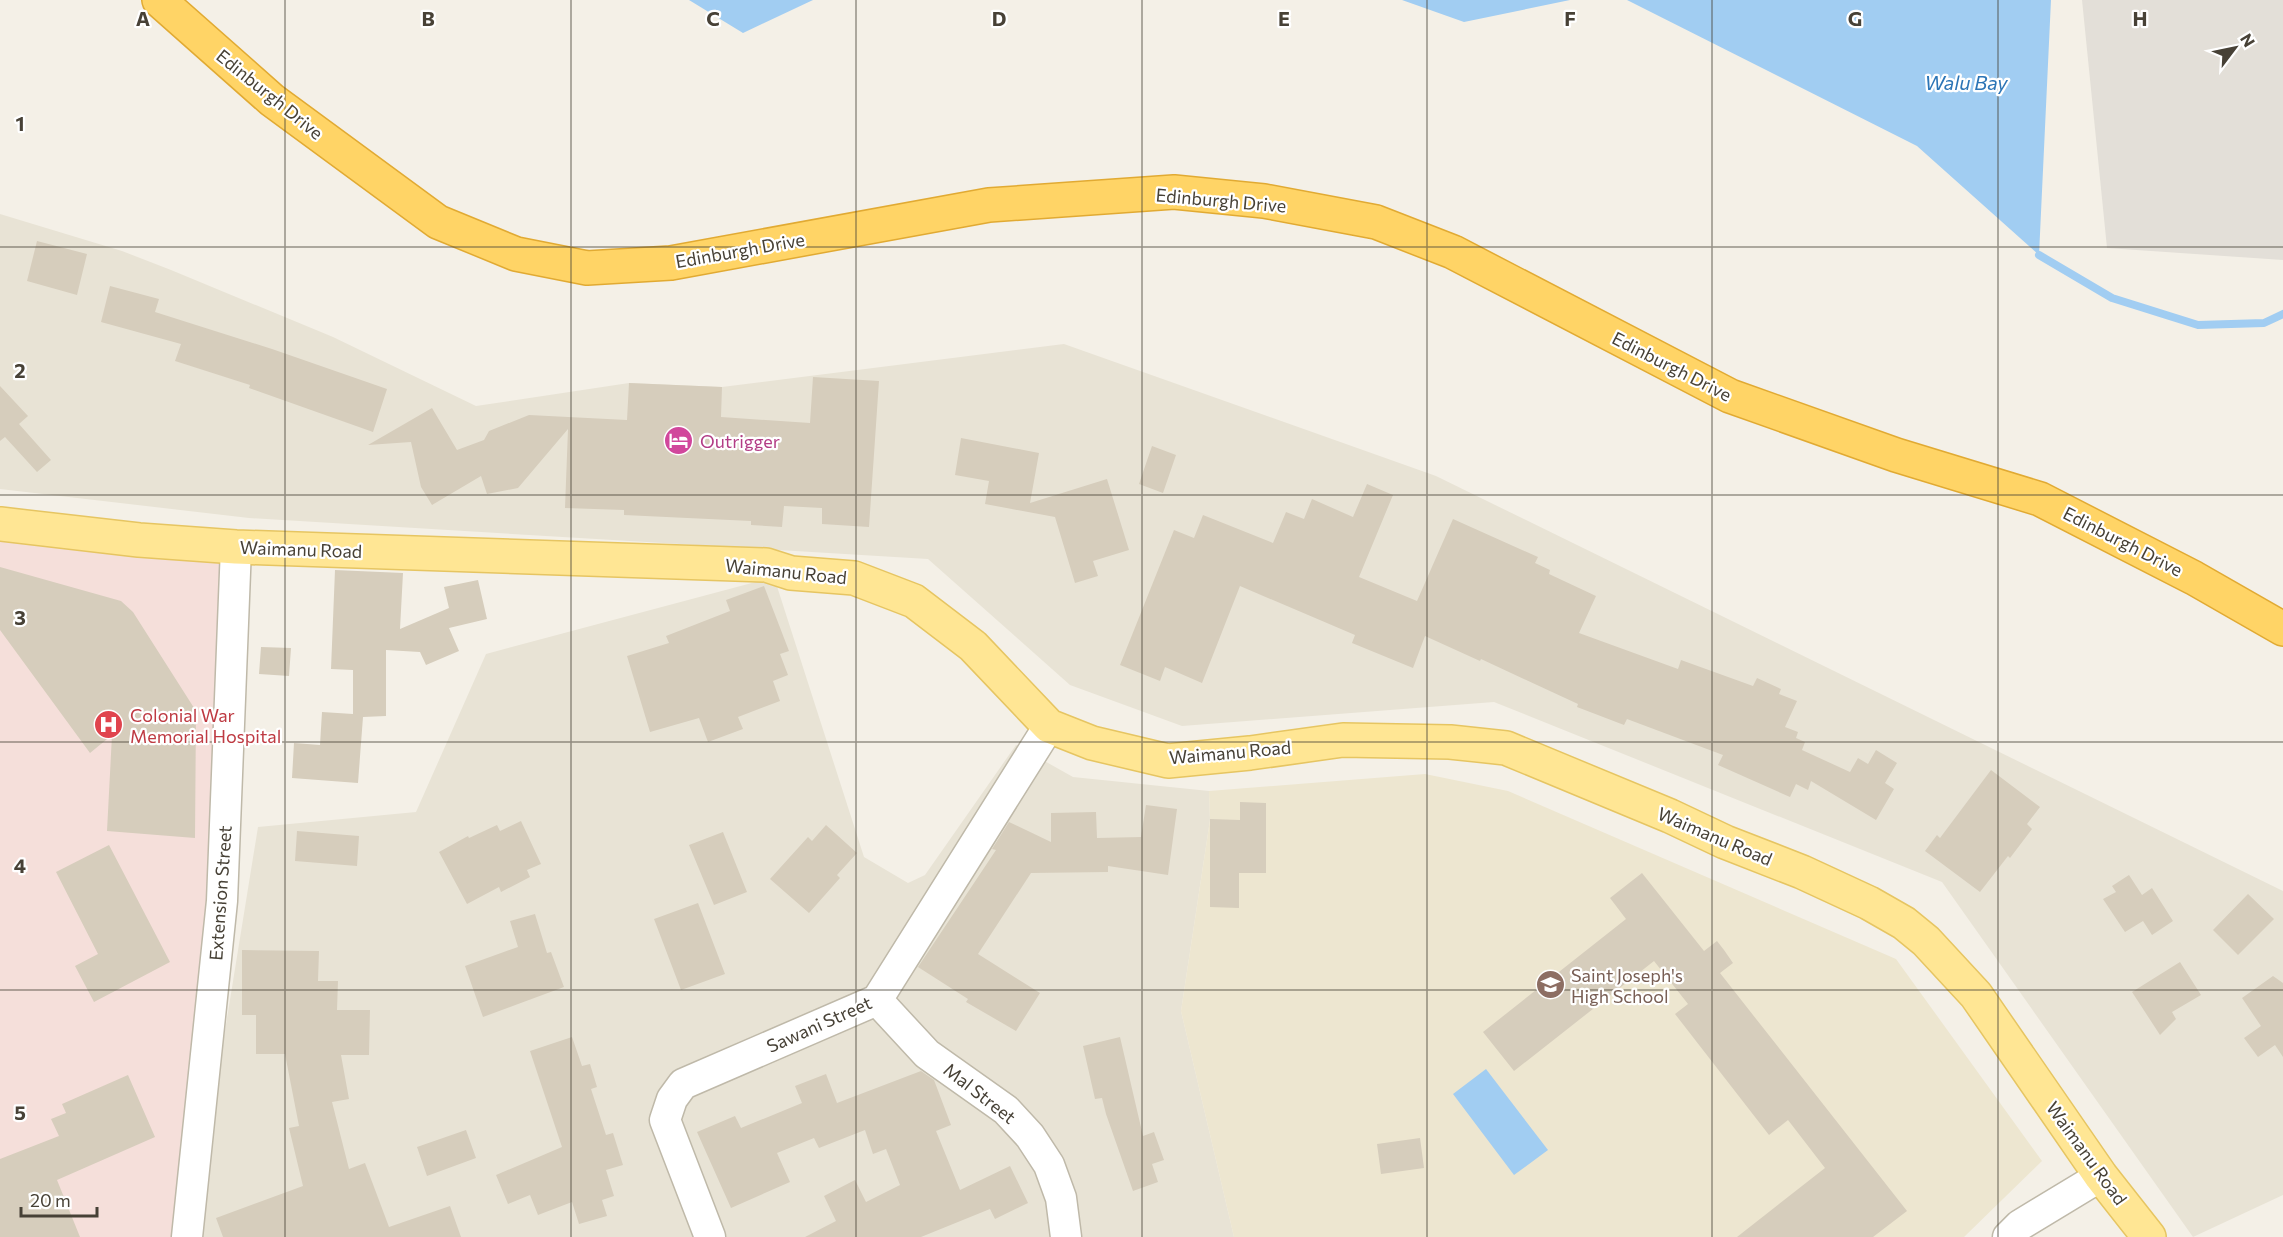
<svg xmlns="http://www.w3.org/2000/svg" width="2283" height="1237" font-family="Commissioner,sans-serif">
  <style>
    .residential { fill: #e8e3d5 }
    .industrial { fill: #e3dfd8 }
    .education { fill: #ede6d0 }
    .medical { fill: #f5dfda }
    .water { fill: #a1cdf2 }
    .lines { fill: none; stroke-linecap: round; stroke-linejoin: round }
    .stream { stroke: #a1cdf2; stroke-width: 8 }
    .building { fill: #d6cdbc }
    .minor-casing { stroke: #bfb9a9; stroke-width: 33 }
    .major-casing { stroke: #e6c562; stroke-width: 36 }
    .highway-casing { stroke: #e1aa33; stroke-width: 36 }
    .minor { stroke: #fff; stroke-width: 30 }
    .major { stroke: #ffe694; stroke-width: 33 }
    .highway { stroke: #ffd466; stroke-width: 33 }
    .grid { fill: none; stroke: #474136; stroke-width: 1.5; stroke-opacity: 0.55 }
    .labels { text-anchor: middle; dominant-baseline: central; stroke-width: 4.5; stroke-linejoin: round; paint-order: stroke }
    .street-label { font-size: 18px; fill: #474136; stroke: #fff }
    .hotel-label { font-size: 18px; fill: #b23c85; stroke: #fff; text-anchor: start }
    .health-label { font-size: 18px; fill: #be3a42; stroke: #fff; text-anchor: start }
    .education-label { font-size: 18px; fill: #785e54; stroke: #fff; text-anchor: start }
    .water-label { font-size: 20px; font-style: italic; fill: #2c75b6; stroke: #fff }
    .grid-label { font-size: 20px; text-anchor: middle; font-weight: bold; fill: #474136; stroke: #fff; stroke-width: 4.5; stroke-linejoin: round; paint-order: stroke }
  </style>
  <rect width="100%" height="100%" fill="#f4f0e7"/>
  <path class="residential" d="M0 214 122 251 171 270 333 337 476 406 629 383 722 387 1064 344 1436 476 2283 891V1195L2193 1237 1942 882 1494 702 1182 726 1070 685 928 559 249 518 0 489Z
    M774 577 864 857 908 883 925 875 1016 745 1073 777 1209 791 1210 820 1181 1011 1234 1237H200L206 1148 258 827 416 812 486 654Z"/>
  <path class="industrial" d="M2082 0H2283V260L2107 248Z"/>
  <path class="education" d="M1425 774 1508 791 1896 959 2042 1161 1964 1237H1234L1181 1011 1210 820 1209 791Z"/>
  <path class="medical" d="M0 533 224 546 211 904 176 1237H0Z"/>
  <path class="water" d="M689 0H813L743 33Z
    M1402 0H1570L1464 22Z
    M1627 0H2051L2039 255 1917 146Z
    M1486 1069 1548 1150 1514 1175 1453 1094Z"/>
  <g class="lines">
    <path class="stream" d="M2039 255 2112 298 2198 325 2264 323 2283 314"/>
  </g>
  <path class="building" d="M37 241 87 254 77 295 27 281Z
    M110 286 159 299 155 312 272 349 387 389 373 432 249 388 250 385 175 361 181 344 101 322Z
    M813 377 879 381 869 527 822 524V508L784 506 782 527 751 525V521L624 515V510L565 508 568 429 518 488 487 494 481 476 432 505 421 487 411 442 368 445 432 408 457 450 484 440 489 431 529 415 627 420 629 383 722 387 721 417 810 423Z
    M0 386 28 416 19 424 51 460 37 472 5 437 0 441Z
    M961 438 1039 453 1030 503 1107 479 1129 550 1093 561 1098 576 1075 583 1055 517 985 504 989 481 955 475Z
    M1152 446 1176 455 1163 493 1139 484Z
    M1367 484 1393 495 1359 577 1417 601 1453 519 1538 557 1535 563 1550 570 1549 574 1596 596 1579 633 1678 669 1681 660 1753 686 1757 678 1781 689 1779 694 1797 701 1785 727 1798 732 1796 738 1805 742 1802 750 1850 772 1858 758 1868 764 1876 750 1897 763 1885 783 1894 789 1876 820 1811 781 1808 790 1796 784 1790 797 1718 765 1723 755 1627 719 1624 725 1577 707 1578 704 1481 659 1480 661 1425 636 1413 668 1352 643 1355 635 1240 586 1202 683 1165 667 1160 681 1120 665 1174 530 1194 538 1203 515 1273 543 1286 512 1304 519 1312 499 1353 517Z
    M0 567 121 601 133 612 196 711 195 838 107 831 112 735 90 753 0 630Z
    M335 570 403 573 400 629 449 608 444 587 478 580 487 619 449 628 459 651 426 665 420 652 386 650V716L363 717 358 783 292 778 294 743 320 745 322 712 353 714V670L331 669Z
    M764 586 789 651 780 654 788 675 773 681 780 701 738 717 743 729 708 742 699 718 650 732 627 656 669 643 666 636 730 611 726 600Z
    M261 647 291 648 289 676 259 674Z
    M1991 770 2040 807 2027 824 2032 829 2010 858 2008 856 1980 892 1925 851 1937 835 1940 838Z
    M1240 802 1266 803V873H1239V908L1210 907V819L1240 820Z
    M1146 805 1177 809 1168 875 1108 866V872L1031 873 978 954 1040 993 1016 1031 966 1002 968 999 918 967 996 850 992 849 1009 822 1051 842V813L1096 812 1097 838 1141 837Z
    M521 821 541 864 527 870 530 877 501 892 499 887 467 904 439 852 468 836 469 838 497 825 500 831Z
    M826 825 857 853 837 875 840 878 809 913 770 879 808 837 812 841Z
    M297 831 359 836 357 866 295 861Z
    M723 832 747 892 714 905 689 845Z
    M109 845 170 962 94 1002 75 966 98 954 56 872Z
    M1642 873 1704 951 1717 941 1724 950 1733 963 1720 973 1907 1211 1873 1237H1737L1825 1168 1788 1120 1769 1135 1675 1014 1688 1004 1654 961 1514 1071 1483 1032 1626 919 1610 898Z
    M2129 875 2142 895 2152 888 2173 921 2152 935 2143 921 2125 932 2103 899 2116 892 2112 886Z
    M2248 894 2274 919 2238 955 2213 930Z
    M698 903 725 974 681 990 654 919Z
    M535 914 547 953 551 952 564 987 483 1017 465 966 518 947 510 921Z
    M242 950 319 951 318 981H338L337 1010H370L369 1055H341L349 1099 332 1102 349 1169 365 1163 389 1227 450 1206 461 1237H223L216 1218 303 1186 289 1128 299 1126 285 1054H256V1015H242Z
    M2180 962 2201 995 2172 1012 2176 1019 2160 1035 2132 992Z
    M2273 976 2283 983V1057L2275 1045 2258 1057 2244 1038 2261 1026 2242 998Z
    M572 1037 582 1066 590 1064 597 1087 591 1089 606 1135 613 1133 623 1165 606 1170 614 1196 602 1200 607 1216 579 1224 572 1202 538 1215 530 1195 508 1204 496 1175 562 1147 530 1051Z
    M1120 1037 1143 1136 1154 1132 1164 1160 1152 1164 1158 1182 1133 1191 1106 1114 1102 1098 1095 1099 1083 1046Z
    M921 1071 934 1080 951 1125 936 1131 960 1190 1010 1166 1028 1203 995 1219 990 1209 921 1237H805L836 1221 824 1196 855 1180 866 1202 900 1185 886 1149 873 1154 865 1130 819 1148 814 1138 777 1153 790 1182 731 1208 697 1132 735 1116 741 1128 802 1103 795 1086 826 1074 837 1103Z
    M128 1075 155 1137 57 1180 80 1237H0V1159L59 1136 51 1119 66 1113 62 1104Z
    M466 1130 476 1158 427 1176 417 1147Z
    M1420 1138 1424 1168 1381 1174 1377 1144Z"/>
  <g class="lines">
    <defs>
      <path id="minor" d="M877 1000 927 1054 1006 1110 1030 1136 1049 1165 1061 1198 1066 1237
        M187 1237 222 901 236 547
        M710 1237 665 1120 672 1099 683 1084 877 1000 1049 726
        M2008 1237 2020 1225 2101 1176"/>
      <path id="major" d="M0 524 139 540 236 547 766 565 791 573 854 578 914 601 973 646 1049 726 1092 743 1168 761 1250 753 1343 740 1450 742 1506 748 1670 816 1725 842 1802 872 1869 903 1904 923 1926 941 1976 995 2101 1176 2149 1237"/>
      <path id="highway" d="M159 0 272 100 438 222 516 254 587 268 671 263 989 205 1174 192 1264 201 1376 222 1453 252 1730 396 1896 455 2040 499 2194 578 2283 629"/>
    </defs>
    <use href="#minor" class="minor-casing"/>
    <use href="#major" class="major-casing"/>
    <use href="#highway" class="highway-casing"/>
    <use href="#minor" class="minor"/>
    <use href="#major" class="major"/>
    <use href="#highway" class="highway"/>
  </g>
  <path class="grid" d="M285 0V1237M571 0V1237M856 0V1237M1142 0V1237M1427 0V1237M1712 0V1237M1998 0V1237M0 247H2283M0 495H2283M0 742H2283M0 990H2283"/>
  <defs>
    <symbol id="hotel-disc" viewBox="-11 -11 22 22"><circle r="9.5" fill="#d1479c" stroke="#fff"/><path d="M-6-4.5h1.5V1H6V5H4.5V3h-9V5H-6ZM-4 0a1.8 1.8 0 1 1 3.6 0ZM.5 0V-2.5h3Q6-2.5 6 0Z" fill="#fff"/></symbol>
    <symbol id="hospital-disc" viewBox="-11 -11 22 22"><circle r="9.5" fill="#e0444e" stroke="#fff"/><path d="M-5-5h3v3.5h4V-5h3V5h-3V1.5h-4V5h-3Z" fill="#fff"/></symbol>
    <symbol id="school-disc" viewBox="-11 -11 22 22"><circle r="9.5" fill="#8d6e63" stroke="#fff"/><path d="M0-5L7-2L0 1L-7-2ZM-4 1L0 2.5L4 1V4Q0 6-4 4Z" fill="#fff"/></symbol>
  </defs>
  <g fill-rule="evenodd">
    <use href="#hotel-disc" x="662" y="424" width="33" height="33"/>
    <use href="#hospital-disc" x="92" y="708" width="33" height="33"/>
    <use href="#school-disc" x="1534" y="968" width="33" height="33"/>
  </g>
  <g class="labels">
    <g class="street-label">
      <text transform="translate(270 94) rotate(39)">Edinburgh Drive</text>
      <text transform="translate(1221 200) rotate(5)">Edinburgh Drive</text>
      <text transform="translate(740 250) rotate(-10)">Edinburgh Drive</text>
      <text transform="translate(1672 366) rotate(27)">Edinburgh Drive</text>
      <text transform="translate(2123 541) rotate(27)">Edinburgh Drive</text>
      <text transform="translate(301 549) rotate(2)">Waimanu Road</text>
      <text transform="translate(786 571) rotate(6)">Waimanu Road</text>
      <text transform="translate(1230 752) rotate(-5)">Waimanu Road</text>
      <text transform="translate(1715 836) rotate(23)">Waimanu Road</text>
      <text transform="translate(220 893) rotate(-86)">Extension Street</text>
      <text transform="translate(819 1024) rotate(-24)">Sawani Street</text>
      <text transform="translate(980 1093) rotate(38)">Mal Street</text>
      <text transform="translate(2087 1153) rotate(54)">Waimanu Road</text>
    </g>
    <g class="hotel-label">
      <text x="700" y="441">Outrigger</text>
    </g>
    <g class="health-label">
      <text x="130" y="715">Colonial War<tspan x="130" dy="21">Memorial Hospital</tspan></text>
    </g>
    <g class="education-label">
      <text x="1571" y="975">Saint Joseph's<tspan x="1571" dy="21">High School</tspan></text>
    </g>
    <g class="water-label">
      <text x="1966" y="82">Walu Bay</text>
    </g>
  </g>
  <g class="grid-label">
    <text x="143" y="26">A</text>
    <text x="428" y="26">B</text>
    <text x="713" y="26">C</text>
    <text x="999" y="26">D</text>
    <text x="1284" y="26">E</text>
    <text x="1570" y="26">F</text>
    <text x="1855" y="26">G</text>
    <text x="2140" y="26">H</text>
    <text x="20" y="131">1</text>
    <text x="20" y="378">2</text>
    <text x="20" y="625">3</text>
    <text x="20" y="873">4</text>
    <text x="20" y="1120">5</text>
  </g>
  <g transform="translate(2235 48) rotate(58)" stroke="#ffffff" stroke-width="4.5" paint-order="stroke">
  <path d="M0-4.5L10 22L0 15L-10 22Z" fill="#474136"/>
  <text y="-9" font-size="16" font-weight="bold" text-anchor="middle" fill="#474136">N</text>
  </g>
  <path d="M21 1207v9h76v-9" fill="none" stroke="#474136" stroke-width="3"/>
  <text x="30" y="1207" font-size="18" fill="#474136" stroke="#ffffff" stroke-width="4.5" paint-order="stroke">20 m</text>
</svg>
